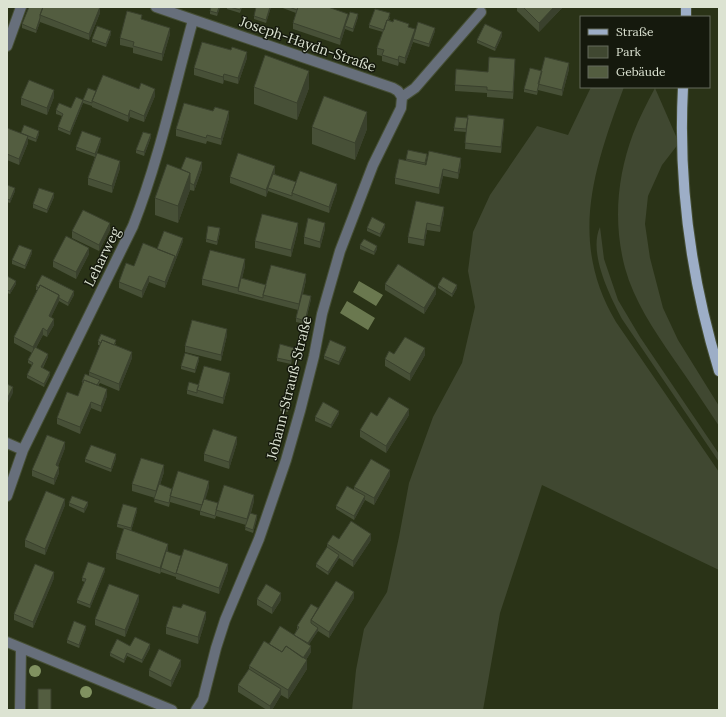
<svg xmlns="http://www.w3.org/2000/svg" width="726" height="717" font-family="Lora,serif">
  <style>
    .green { fill: #404831 }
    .water { fill: #6a784f }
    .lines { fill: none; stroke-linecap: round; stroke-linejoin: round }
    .minor-casing { stroke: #464f35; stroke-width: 12 }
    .major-casing { stroke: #464f35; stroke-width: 12 }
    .minor { stroke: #676f7b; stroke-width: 10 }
    .major { stroke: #9daec7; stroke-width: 10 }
    .tree { fill: #819260 }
    .wall { fill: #475037 }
    .shaded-wall { fill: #3a412d }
    .building { fill: #535d40; stroke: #3a412d }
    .labels { text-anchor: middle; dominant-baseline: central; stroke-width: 3; stroke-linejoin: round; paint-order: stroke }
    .street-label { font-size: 14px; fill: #dce3d2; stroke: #15190d }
  </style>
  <rect width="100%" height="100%" fill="#2a3317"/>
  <path class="green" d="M591 87H624C594 168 568 241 616 322L719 472V570L542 485 500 613 483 710H352L356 670 364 629 387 592 399 537 409 483 433 417 462 363 475 307 468 271 473 232 490 195 537 126 568 135Z
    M655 88 679 143 662 165 648 196 645 224 650 258 663 308 678 340 719 406V426C704 403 689 381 673 358 654 330 634 301 625 268 613 223 617 177 633 134 639 118 647 103 655 88Z
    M600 227 604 259 618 300 640 337 719 454V462L622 319C610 296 588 253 600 227Z"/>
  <path class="water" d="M359 281 383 295 376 306 353 292Z
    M347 301 375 318 368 330 340 313Z"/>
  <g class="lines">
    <defs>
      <path id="minor" d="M156 7 393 88 398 91 402 97
        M7 46 21 7
        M402 97 415 88 481 12
        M7 443 23 450
        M7 496 23 450 133 226C159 160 174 89 193 20
        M7 642 172 710
        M20 710 21 648
        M196 710 203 699 216 648 225 620 259 539 286 460 300 411 314 356 322 314 340 251 373 165 401 108 402 97"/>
      <path id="major" d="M686 17V7
        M683 87C678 183 691 279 719 371"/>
    </defs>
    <use href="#minor" class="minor-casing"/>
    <use href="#major" class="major-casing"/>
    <use href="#minor" class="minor"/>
    <use href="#major" class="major"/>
  </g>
  <g class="tree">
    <circle cx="35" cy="671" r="6"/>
    <circle cx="86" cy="692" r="6"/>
  </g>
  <path class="wall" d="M29 7 100 13 89 40 40 22 36 33 22 28V24Z
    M211 7H220L217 16 210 14V11Z
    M227 7H242L240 13 227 9Z
    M271 7 266 23 254 19V16Z
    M280 7H328L348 17H358L353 32 345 29 340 45 293 29V23L296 13Z
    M517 7H563L539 32 517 11Z
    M390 17 389 20 409 27 415 32 435 31 429 47 413 42 405 64 399 62 398 66 382 61V56L377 55V48L383 32 369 28V25Z
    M142 20 170 34 162 61 133 53V48L120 45V38Z
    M111 34 106 47 92 42V39Z
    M502 36 495 51 477 43V40Z
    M247 58 238 84 224 80 223 84 194 75V68Z
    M515 66 513 99 487 97V93L455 91V85Z
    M569 69 562 96 538 90 537 95 524 92V89Z
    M254 87 309 88 297 120 254 104Z
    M96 91 155 96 144 122 130 117 128 122 92 107V106L83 103 70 135 58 130V127L62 116 56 114V110L71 108Z
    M54 97 47 115 21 105V98Z
    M229 118 221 145 207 141 206 144 176 136V129Z
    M504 125 501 153 465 149 466 132 454 131V128Z
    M312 127 367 129 355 160 312 144Z
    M7 128 21 134V133L39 134 36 142 28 139V143L19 165 7 160Z
    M151 137 144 156 136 153V150Z
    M101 141 97 153 120 168 112 193 88 185V178L95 157 76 150V147Z
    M427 157 425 165H461L458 179 443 176 439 194 395 184V178L406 160V159Z
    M181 169H202L194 191 190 190 178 223 155 215V198Z
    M275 173 274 174 296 182 337 190 329 213 268 191 266 197 230 183V177Z
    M7 185 15 191 10 203 7 202Z
    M54 197 47 213 33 208V204Z
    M416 201 444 213 440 232 427 230 424 246 408 243V237Z
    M385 227 380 237 367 231V228Z
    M325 229 320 248 304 244V237Z
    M110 230 99 251 72 238V231Z
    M298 230 291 257 255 248V241Z
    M220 232 217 245 206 242V239Z
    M183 241 165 288 149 282 142 298 119 288V282L134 266 157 249Z
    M360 245 377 249 374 255 360 249Z
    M32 253 25 269 12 264V260Z
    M89 254 76 279 53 267V261Z
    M245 266 242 278 266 285 306 280 303 294 311 299 305 324 296 322V318L298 310 202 285V279Z
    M7 276 16 284 10 294 7 293Z
    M385 284 436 294 424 314 385 290Z
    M438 285 457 288 452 297 438 288Z
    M36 286 74 295 68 306 59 301 51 317 54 325 47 337 43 335 36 348 48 357 43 368 50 375 44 387 27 378V375L32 365 28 363V360L32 353 14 343V337L38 290H36Z
    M227 335 221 361 185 352V346Z
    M98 341 116 343 115 345 132 358 119 391 100 383 98 386 107 396 101 412 91 408 80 434 57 424V418L78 396 82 386V382L89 376V372L100 345H98Z
    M346 350 339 365 324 359V356Z
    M294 351 291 364 277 361V358Z
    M394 354 425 355 410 381 385 366V359Z
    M199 360 195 373 181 369V366Z
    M230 379 223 404 187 394V390L199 385Z
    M290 400 288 412 280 411V408Z
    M339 414 331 428 315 421V417Z
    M409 415 386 453 360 437V430L377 416Z
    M237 443 229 469 204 461V454Z
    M65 448 58 466 59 473 54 485 32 476V470Z
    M116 458 111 472 85 462V459Z
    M164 472 160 485 172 489 209 487 205 499 218 503 254 501 251 513 257 518 253 533 245 530 246 525 216 516 215 519 200 515V511L170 502 169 507 154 502 155 498 132 491V484Z
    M390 476 374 505 365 500 354 520 336 509V506L354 490V487Z
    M69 503 88 505 84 513 69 506Z
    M65 505 45 555 25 547V540Z
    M137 511 131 531 168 550 167 552 228 570 219 594 176 579V577L161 572 160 574 116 559V553L124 529 117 527V524Z
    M339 539 371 540 353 567 339 558 328 575 316 567V564L327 547V544Z
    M105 571 90 608 77 603V600L85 582 82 581V578Z
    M54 578 33 628 14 620V614Z
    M354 598 329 638 318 631 309 644 311 652 306 660 307 669 288 699 281 695 272 710H267L238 692V685L249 669V666L269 644 294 635 297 629V626L318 608Z
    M257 599 281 600 272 614 257 605Z
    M139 601 125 637 95 625V619Z
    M206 618 198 644 166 634V627Z
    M86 629 79 648 67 643V640Z
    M130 646 150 648 142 663 127 656 124 663 110 656V653Z
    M181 666 171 687 149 676V670Z"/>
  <path class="shaded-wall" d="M100 7V13L89 40V34Z
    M219 7H220L217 16V13Z
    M270 7H271L266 23V20Z
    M554 7H563L539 32V23Z
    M348 14V20L345 26V29L340 45V39Z
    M358 14V17L353 32V29Z
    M40 18V22L36 33V30Z
    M170 28V34L162 61V54Z
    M435 28V31L429 47V44Z
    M415 29V35L413 39V42L405 64V58Z
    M111 31V34L106 47V44Z
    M502 32V36L495 51V48Z
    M247 52V58L238 84V78Z
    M399 56V62L398 66V60Z
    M515 59V66L513 99V92Z
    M569 63V69L562 96V90Z
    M309 71V88L297 120V103Z
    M224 74V80L223 84V77Z
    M155 89V96L144 122V116Z
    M54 90V97L47 115V108Z
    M83 100V103L70 135V132Z
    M130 110V117L128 122V116Z
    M229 111V118L221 145V139Z
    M367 112V129L355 160V143Z
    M504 119V125L501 153V147Z
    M39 131V134L36 142V139Z
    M151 134V137L144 156V152Z
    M28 136V143L19 165V159Z
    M101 138V141L95 157V154Z
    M461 158V165L458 179V173Z
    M120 161V168L112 193V186Z
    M202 162V169L194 191V185Z
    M275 166V173L269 188H268V191L266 197V190Z
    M443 169V176L439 194V188Z
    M190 173V190L178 223V206Z
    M337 184V190L329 213V207Z
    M15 188V191L10 203V200Z
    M54 193V197L47 213V210Z
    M444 207V213L440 232V226Z
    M110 223V230L99 251V245Z
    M298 223V230L291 257V250Z
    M325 223V229L320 248V242Z
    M427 223V230L424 246V240Z
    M385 224V227L380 237V234Z
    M220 228V232L217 245V242Z
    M183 238V241L165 288V282L175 256Z
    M377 246V249L374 255V252Z
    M89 248V254L76 279V272Z
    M32 250V253L25 269V266Z
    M245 259V266L239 292 238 291V288Z
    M306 274V280L299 310V304Z
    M149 276V282L142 298V291Z
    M16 281V284L10 294V291Z
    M457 285V288L452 297V294Z
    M436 288V294L424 314V308Z
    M74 291V295L68 306V303Z
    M59 295V301L49 322V316Z
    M311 296V299L305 324V321Z
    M54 319V325L47 337V331Z
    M43 328V335L33 353V347Z
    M227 329V335L221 361V355Z
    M346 347V350L339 365V362Z
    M294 348V351L291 364V361Z
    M425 348V355L410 381V374Z
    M132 352V358L119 391V384Z
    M48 354V357L41 370V367Z
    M199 357V360L195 373V370Z
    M50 372V375L44 387V384Z
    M230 373V379L223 404V398Z
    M13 387V393L7 405V399Z
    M107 389V396L101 412V406Z
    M91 402V408L80 434V427Z
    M409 409V415L386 453V446Z
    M339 411V414L331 428V425Z
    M237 437V443L229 469V462Z
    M65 442V448L56 472V465Z
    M116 454V458L111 472V469Z
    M164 465V472L156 498V491Z
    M59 467V473L54 485V479Z
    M390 470V476L374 505V498Z
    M209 481V487L202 512V505Z
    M254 495V501L247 526V519Z
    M365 496V500L354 520V516Z
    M65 499V505L45 555V549Z
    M88 502V505L84 513V509Z
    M137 508V511L131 531V528Z
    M257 515V518L253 533V530Z
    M371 534V540L353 567V561Z
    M168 544V550L161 569V568L160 574V568Z
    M339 555V558L328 575V572Z
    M228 564V570L219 594V588Z
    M105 568V571L90 608V605Z
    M54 572V578L33 628V622Z
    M354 592V598L329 638V632Z
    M281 593V600L272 614V608Z
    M139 595V601L125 637V630Z
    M206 612V618L198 644V637Z
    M86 626V629L79 648V645Z
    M318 628V631L306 649V646Z
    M150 644V648L142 663V660Z
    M311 646V652L302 666V660Z
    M127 653V656L124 663V660Z
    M181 660V666L171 687V681Z
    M307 660V669L288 699V690Z
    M281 689V695L272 710H270V706Z"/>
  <path class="building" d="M29 7H43L40 15V18L36 30 22 24Z
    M43 7H100L89 34 40 15Z
    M211 7H219L217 13 210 11Z
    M230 7H241L240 10Z
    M256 7H270L266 20 254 16Z
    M289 7H298L297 10Z
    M298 7H328L348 14 340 39 293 23Z
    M523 7H554L539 23Z
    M375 9 390 13 388 20H387L384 30 369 25Z
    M127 11 142 15 141 19 170 28 162 54 133 46 134 42 120 38Z
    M350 12 358 14 353 29 345 26Z
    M394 19 409 24 408 27 415 29 405 58 399 56 398 60 382 55 384 50 377 48 387 20 393 22Z
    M418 22 435 28 429 44 413 39Z
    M485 24 502 32 495 48 477 40Z
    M97 26 111 31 106 44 92 39Z
    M202 42 231 50 232 47 247 52 238 78 224 74 223 77 194 68Z
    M265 55 309 71 297 103 254 87Z
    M489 57 515 59 513 92 487 90V87L455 85 456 69 488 72Z
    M545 57 569 63 562 90 538 84Z
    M530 68 542 71 537 92 524 89Z
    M103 75 139 89 141 83 155 89 144 116 130 110 128 116 92 101Z
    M29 80 54 90 47 108 21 98Z
    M88 88 96 91 92 101V103L83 100Z
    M324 96 367 112 355 143 312 127Z
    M76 97 83 100 70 132 58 127 63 114 56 110 59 103 71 108Z
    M184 103 213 111 215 107 229 111 221 139 207 135 206 138 176 129Z
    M468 115 504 119 501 147 465 143Z
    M456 117 468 118 466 129 454 128Z
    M24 125 39 131 36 139 21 133Z
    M7 128 28 136 19 159 7 154Z
    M82 131 101 138 95 154 76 147Z
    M143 132 151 134 144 152 136 150Z
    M408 150 427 154 425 163 406 159Z
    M429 151 461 158 458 173 443 169 439 188 395 178 399 159 426 165Z
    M97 153 120 161 112 186 88 178Z
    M238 153 275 166 266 190 230 177Z
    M186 157 202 162 194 185 190 183V173L181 169Z
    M167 164 190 173 178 206 155 198Z
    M300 171 337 184 329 207 292 193Z
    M273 174 296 182 292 193V196L268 188Z
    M7 185 15 188 10 200 7 199Z
    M39 188 54 193 47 210 33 204Z
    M416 201 444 207 440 226 427 223 424 240 408 237Z
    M83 210 110 223 99 245 72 231Z
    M262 214 298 223 291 250 255 241Z
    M372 217 385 224 380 234 367 228Z
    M308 218 325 223 320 242 304 237Z
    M208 226 220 228 217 242 206 239Z
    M164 231 183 238 175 259V256L157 249Z
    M66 236 89 248 76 272 53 261Z
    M364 239 377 246 374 252 360 245Z
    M143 243 175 256 165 282 149 276 142 291 119 282 126 263 134 266Z
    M19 245 32 250 25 266 12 260Z
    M210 250 245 259 238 288 202 279Z
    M398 264 436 288 424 308 385 284Z
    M271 265 306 274 299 304 263 295Z
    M42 275 74 291 68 303 59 298V295L40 285 39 288 36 286Z
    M7 276 16 281 10 291 7 290Z
    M443 277 457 285 452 294 438 285Z
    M241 278 266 285 263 295V298L238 291Z
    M40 285 59 295 49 316 54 319 47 331 43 328 33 347 14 337Z
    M302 294 311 296 305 321 296 318Z
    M192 320 227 329 221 355 185 346Z
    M101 334 116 340 114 345 102 340 101 343 98 341Z
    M405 337 425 348 410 374 385 359 389 351 394 354Z
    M102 340 132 352 119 384 89 372Z
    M330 340 346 347 339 362 324 356Z
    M280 344 294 348 291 361 277 358Z
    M35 347 48 354 41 367 50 372 44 384 27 375 33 363 28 360Z
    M185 353 199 357 195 370 181 366Z
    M204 366 230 373 223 398 197 390Z
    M85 374 100 380 97 385 84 380 83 383 82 382Z
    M84 380 107 389 101 406 91 402 80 427 57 418 67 392 78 396Z
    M189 382 199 385 197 390V393L187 390Z
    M7 384 13 387 7 399Z
    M282 396 290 397 288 409 280 408Z
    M389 397 409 409 386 446 360 430 371 412 377 416Z
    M323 402 339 411 331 425 315 417Z
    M213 429 237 437 229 462 204 454Z
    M47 435 65 442 56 465 59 467 54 479 32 470Z
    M91 445 116 454 111 469 85 459Z
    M141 458 164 465 156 491 132 484Z
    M371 459 390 470 374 498 354 487Z
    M178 471 209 481 202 505 170 496Z
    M159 484 172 489 169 503 154 499Z
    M224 485 254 495 247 519 216 510Z
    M347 486 365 496 354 516 336 506Z
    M46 491 65 499 45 549 25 540Z
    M72 496 88 502 84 509 69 503Z
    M204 499 218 503 215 516 200 511Z
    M123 504 137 508 131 528 117 524Z
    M250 513 257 515 253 530 245 527Z
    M351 521 371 534 353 561 327 544 333 535 339 539Z
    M124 528 168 544 160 568 116 553Z
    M327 547 339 555 328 572 316 564Z
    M184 549 228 564 219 588 176 573Z
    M166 551 181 556 176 574 161 568Z
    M88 562 105 568 90 605 77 600 86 579 82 578Z
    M35 564 54 572 33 622 14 614Z
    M336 581 354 592 329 632 311 620Z
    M109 584 139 595 125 630 95 619Z
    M266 584 281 593 272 608 257 599Z
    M183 604 206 612 198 637 166 627 173 606 181 608Z
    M311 604 318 608 311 620V623L318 628 308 643 294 635 299 627 297 626Z
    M74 621 86 626 79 645 67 640Z
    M280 626 311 646 303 658 286 646 282 652 269 644Z
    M135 637 150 644 142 660 127 653 124 660 110 653 117 639 130 646Z
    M264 641 282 652 286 646 307 660 288 690 249 666Z
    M159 649 181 660 171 681 149 670Z
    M249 669 281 689 270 706 238 685Z
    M38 689H51V710H38Z"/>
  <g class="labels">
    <g class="street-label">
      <text transform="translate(308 44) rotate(19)">Joseph-Haydn-Straße</text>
      <text transform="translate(102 257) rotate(-64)">Leharweg</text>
      <text transform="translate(289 388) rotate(-76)">Johann-Strauß-Straße</text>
    </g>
  </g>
  <rect width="726" height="717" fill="none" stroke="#dce3d2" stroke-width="16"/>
  <rect x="580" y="16" width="130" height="72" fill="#15190d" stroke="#656a5c"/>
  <rect x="588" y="29" width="20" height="6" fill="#9daec7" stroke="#656a5c"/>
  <text x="616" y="36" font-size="12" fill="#dce3d2">Straße</text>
  <rect x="588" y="46" width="20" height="12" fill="#404831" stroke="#656a5c"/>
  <text x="616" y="56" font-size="12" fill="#dce3d2">Park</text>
  <rect x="588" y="66" width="20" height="12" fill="#535d40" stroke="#656a5c"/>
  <text x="616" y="76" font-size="12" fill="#dce3d2">Gebäude</text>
</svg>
